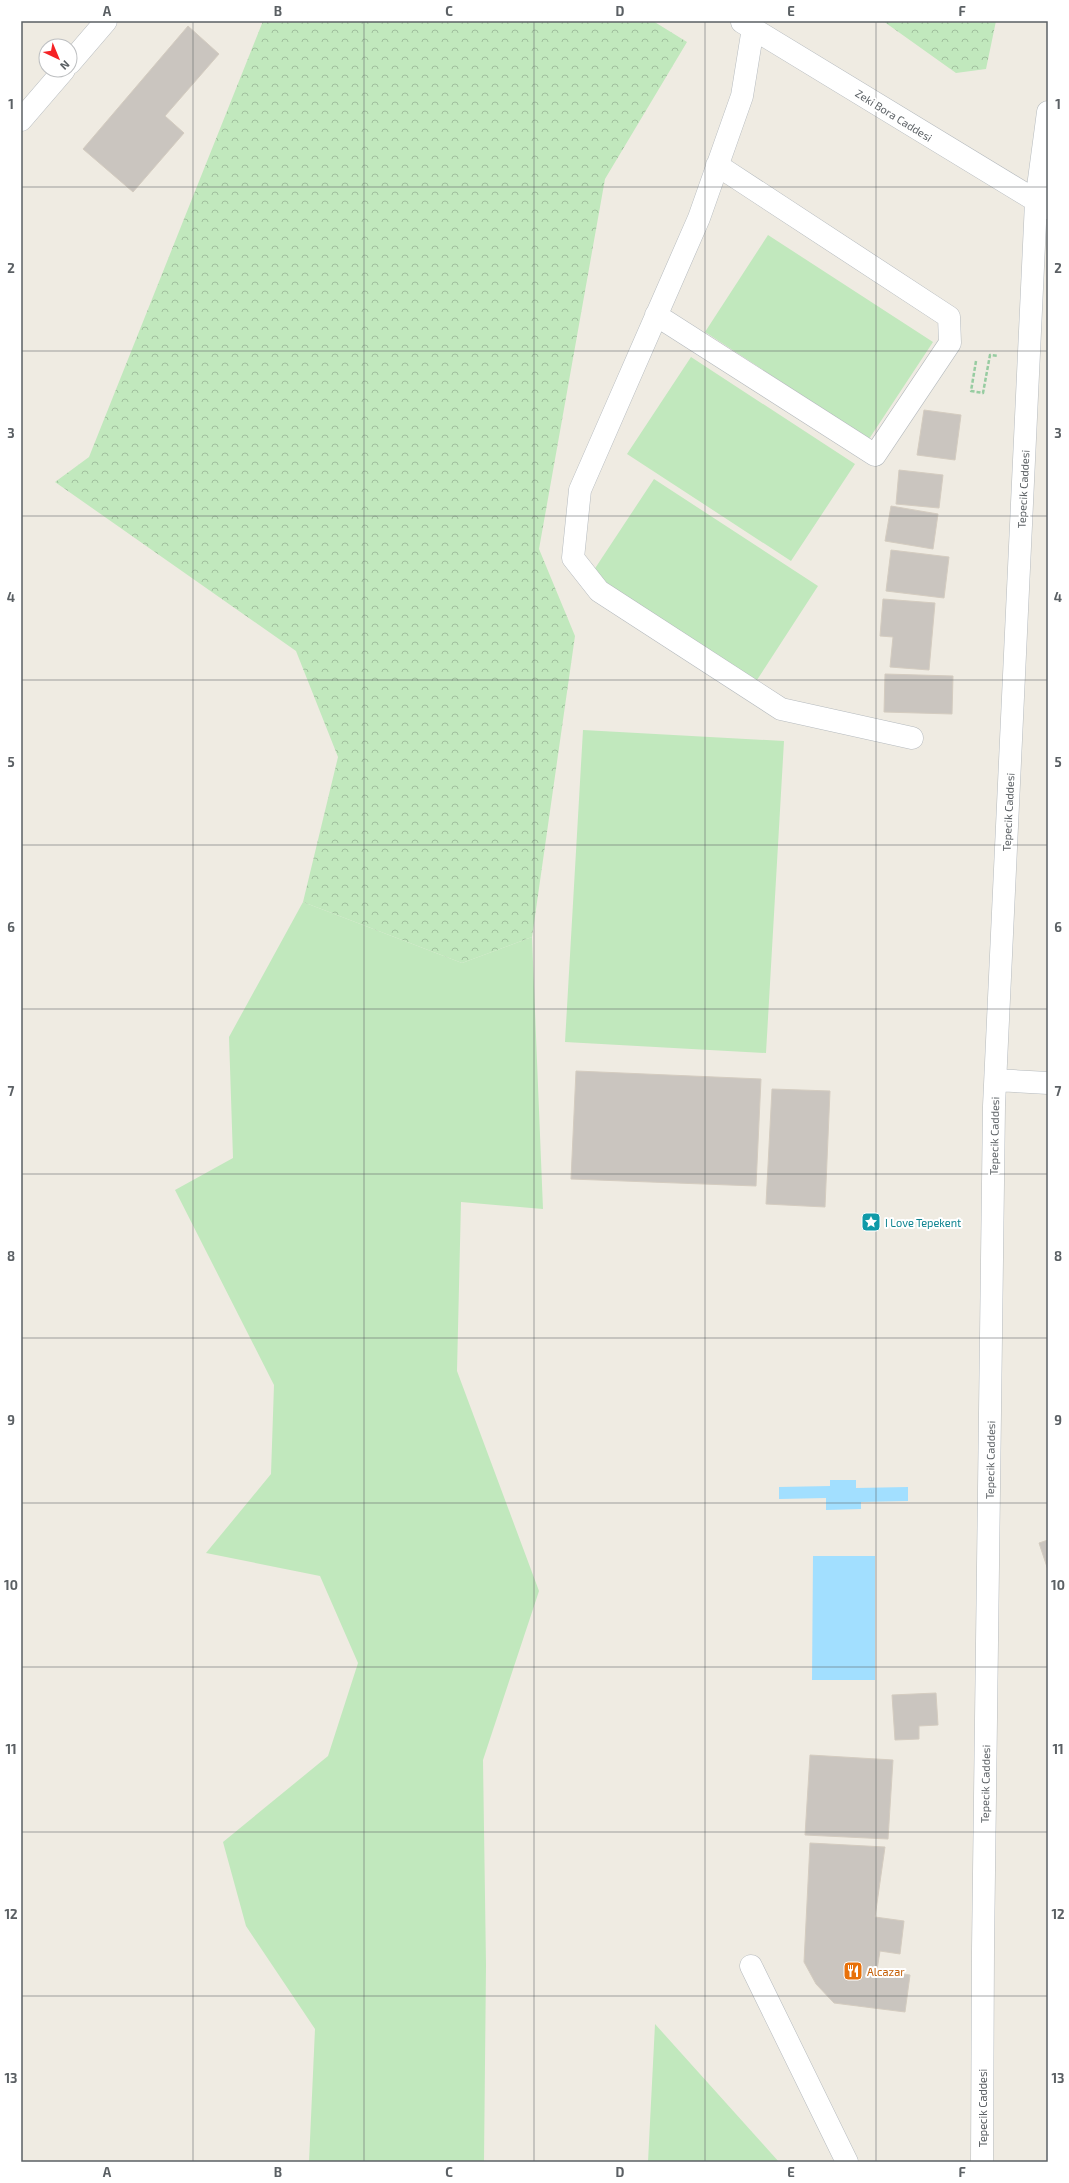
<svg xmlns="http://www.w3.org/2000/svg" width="1069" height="2183" font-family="'Exo 2',sans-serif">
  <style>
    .grass { fill: #c1e8bd }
    .forest { fill: url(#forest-crowns) }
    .water { fill: #a2dfff }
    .building { fill: #cac5bf; stroke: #d4ccc0 }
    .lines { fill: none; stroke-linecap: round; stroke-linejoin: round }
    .minor-casing { stroke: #b5babe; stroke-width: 23 }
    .path { stroke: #97cca1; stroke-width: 2.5; stroke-dasharray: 4 2; stroke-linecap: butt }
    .minor { stroke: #fff; stroke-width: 22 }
    .grid { fill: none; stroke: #5b6064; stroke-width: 1; stroke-opacity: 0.55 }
    .labels { text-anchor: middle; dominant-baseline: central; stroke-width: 4; stroke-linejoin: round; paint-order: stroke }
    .street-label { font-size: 11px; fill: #5b6064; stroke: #fff }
    .culture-label { font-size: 11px; fill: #0d838f; stroke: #fff; text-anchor: start }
    .food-label { font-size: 11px; fill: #c56008; stroke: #fff; text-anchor: start }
    .neatline { fill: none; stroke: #5b6064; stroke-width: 1.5 }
    .grid-label { font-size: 13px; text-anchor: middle; font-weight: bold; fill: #5b6064 }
  </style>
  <defs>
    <pattern id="forest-crowns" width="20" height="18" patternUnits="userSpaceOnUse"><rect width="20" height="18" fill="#c1e8bd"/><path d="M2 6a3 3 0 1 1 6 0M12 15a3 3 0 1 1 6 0" fill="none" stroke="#a0bf9d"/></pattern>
  </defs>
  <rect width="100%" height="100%" fill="#efebe2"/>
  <path class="grass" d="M768 235 933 342 869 439 705 332Z
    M691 357 855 464 791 561 627 454Z
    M654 479 818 586 755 683 590 576Z
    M583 730 784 741 766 1053 565 1042Z
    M303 902 462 963 532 937 543 1209 461 1202 457 1371 539 1591 483 1760 486 1965 484 2162H309L315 2029 246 1926 223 1842 328 1756 358 1663 320 1576 206 1553 271 1474 274 1385 175 1190 233 1158 229 1037Z
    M655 2024 779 2162H648Z"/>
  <path class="forest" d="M263 21H653L687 42 605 179 539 549 575 636 532 937 462 963 303 902 338 757 296 651 55 482 89 457Z
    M883 21H996L986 69 956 73Z"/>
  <path class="water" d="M830 1480H856V1488L908 1487V1501L861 1502V1509L826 1510V1498L779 1499V1487L830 1486Z
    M813 1556H875V1680H812Z"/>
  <path class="building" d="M188 26 219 54 165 116 184 133 133 192 83 149Z
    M924 410 961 415 955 460 917 455Z
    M899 470 943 475 939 508 896 504Z
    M891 506 938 514 933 549 885 541Z
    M891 550 949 557 944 598 886 591Z
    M883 599 935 603 929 670 890 667 893 637 880 636Z
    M885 674 953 676 952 714 884 712Z
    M576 1071 761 1079 756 1186 571 1179Z
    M772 1089 830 1091 825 1207 766 1204Z
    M1048 1540V1570L1039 1543Z
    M936 1693 938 1725 919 1726V1739L895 1740 892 1695Z
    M810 1755 893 1760 888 1839 805 1835Z
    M810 1843 885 1847 875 1917 904 1921 900 1954 880 1951 877 1970 910 1975 905 2012 834 2003 816 1984 804 1962Z"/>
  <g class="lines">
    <defs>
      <path id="minor" d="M742 22 1048 208
        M753 28 742 96 699 218 580 490 573 558 599 591 781 709 912 738
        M70 63 106 21
        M21 120 64 70
        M656 315 875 455 950 343 949 317 717 165
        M996 1080 1048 1083
        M751 1966 847 2162
        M982 2162 983 1949 994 1106 1036 202 1048 112"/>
    </defs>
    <use href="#minor" class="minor-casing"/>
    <path class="path" d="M976 361 971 391 983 393 990 355 998 356"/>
    <use href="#minor" class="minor"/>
  </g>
  <path class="grid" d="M193 21V2162M364 21V2162M534 21V2162M705 21V2162M876 21V2162M21 187H1048M21 351H1048M21 516H1048M21 680H1048M21 845H1048M21 1009H1048M21 1174H1048M21 1338H1048M21 1503H1048M21 1667H1048M21 1832H1048M21 1996H1048"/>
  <defs>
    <symbol id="sight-square" viewBox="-11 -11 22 22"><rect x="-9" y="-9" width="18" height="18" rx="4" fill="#0f9aa8" stroke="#fff"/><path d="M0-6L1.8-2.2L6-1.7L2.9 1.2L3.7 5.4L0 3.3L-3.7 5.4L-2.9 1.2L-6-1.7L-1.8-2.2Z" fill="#fff"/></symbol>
    <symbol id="restaurant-square" viewBox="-11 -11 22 22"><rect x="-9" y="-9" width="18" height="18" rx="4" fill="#e8710a" stroke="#fff"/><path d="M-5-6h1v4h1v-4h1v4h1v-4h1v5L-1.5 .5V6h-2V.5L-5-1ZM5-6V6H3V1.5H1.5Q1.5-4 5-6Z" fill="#fff"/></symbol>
  </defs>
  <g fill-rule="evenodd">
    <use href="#sight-square" x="860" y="1211" width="22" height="22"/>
    <use href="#restaurant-square" x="842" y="1960" width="22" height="22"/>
  </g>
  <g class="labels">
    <g class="street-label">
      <text transform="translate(894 115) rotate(32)">Zeki Bora Caddesi</text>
      <text transform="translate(1023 489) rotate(-87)">Tepecik Caddesi</text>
      <text transform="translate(1008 812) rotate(-87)">Tepecik Caddesi</text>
      <text transform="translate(994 1136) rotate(-89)">Tepecik Caddesi</text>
      <text transform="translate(990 1460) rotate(-89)">Tepecik Caddesi</text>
      <text transform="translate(985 1784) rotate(-89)">Tepecik Caddesi</text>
      <text transform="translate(982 2108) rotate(-90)">Tepecik Caddesi</text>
    </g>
    <g class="culture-label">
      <text x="885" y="1222">I Love Tepekent</text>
    </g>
    <g class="food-label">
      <text x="867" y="1971">Alcazar</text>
    </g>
  </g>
  <rect width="1069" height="2183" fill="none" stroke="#ffffff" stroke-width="44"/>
  <g transform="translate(58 58) rotate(136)"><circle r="19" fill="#ffffff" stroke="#bdbfc1"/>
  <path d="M0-3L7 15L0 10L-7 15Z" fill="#f52225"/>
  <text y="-6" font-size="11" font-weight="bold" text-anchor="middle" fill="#5b6064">N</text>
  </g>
  <rect x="22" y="22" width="1025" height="2139" class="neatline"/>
  <g class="grid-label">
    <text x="107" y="16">A</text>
    <text x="278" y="16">B</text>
    <text x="449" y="16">C</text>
    <text x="620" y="16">D</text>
    <text x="791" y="16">E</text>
    <text x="962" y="16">F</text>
    <text x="11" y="109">1</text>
    <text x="1058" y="109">1</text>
    <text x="11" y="273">2</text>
    <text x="1058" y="273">2</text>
    <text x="11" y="438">3</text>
    <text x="1058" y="438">3</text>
    <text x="11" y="602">4</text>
    <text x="1058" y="602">4</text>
    <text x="11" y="767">5</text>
    <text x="1058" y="767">5</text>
    <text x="11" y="932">6</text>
    <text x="1058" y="932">6</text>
    <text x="11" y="1096">7</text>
    <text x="1058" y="1096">7</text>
    <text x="11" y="1261">8</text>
    <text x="1058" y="1261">8</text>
    <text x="11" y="1425">9</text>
    <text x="1058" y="1425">9</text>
    <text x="11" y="1590">10</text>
    <text x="1058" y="1590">10</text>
    <text x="11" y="1754">11</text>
    <text x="1058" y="1754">11</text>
    <text x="11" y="1919">12</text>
    <text x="1058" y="1919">12</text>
    <text x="11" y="2083">13</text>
    <text x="1058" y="2083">13</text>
    <text x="107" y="2177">A</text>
    <text x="278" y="2177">B</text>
    <text x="449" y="2177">C</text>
    <text x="620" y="2177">D</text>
    <text x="791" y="2177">E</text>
    <text x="962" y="2177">F</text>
  </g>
</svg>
